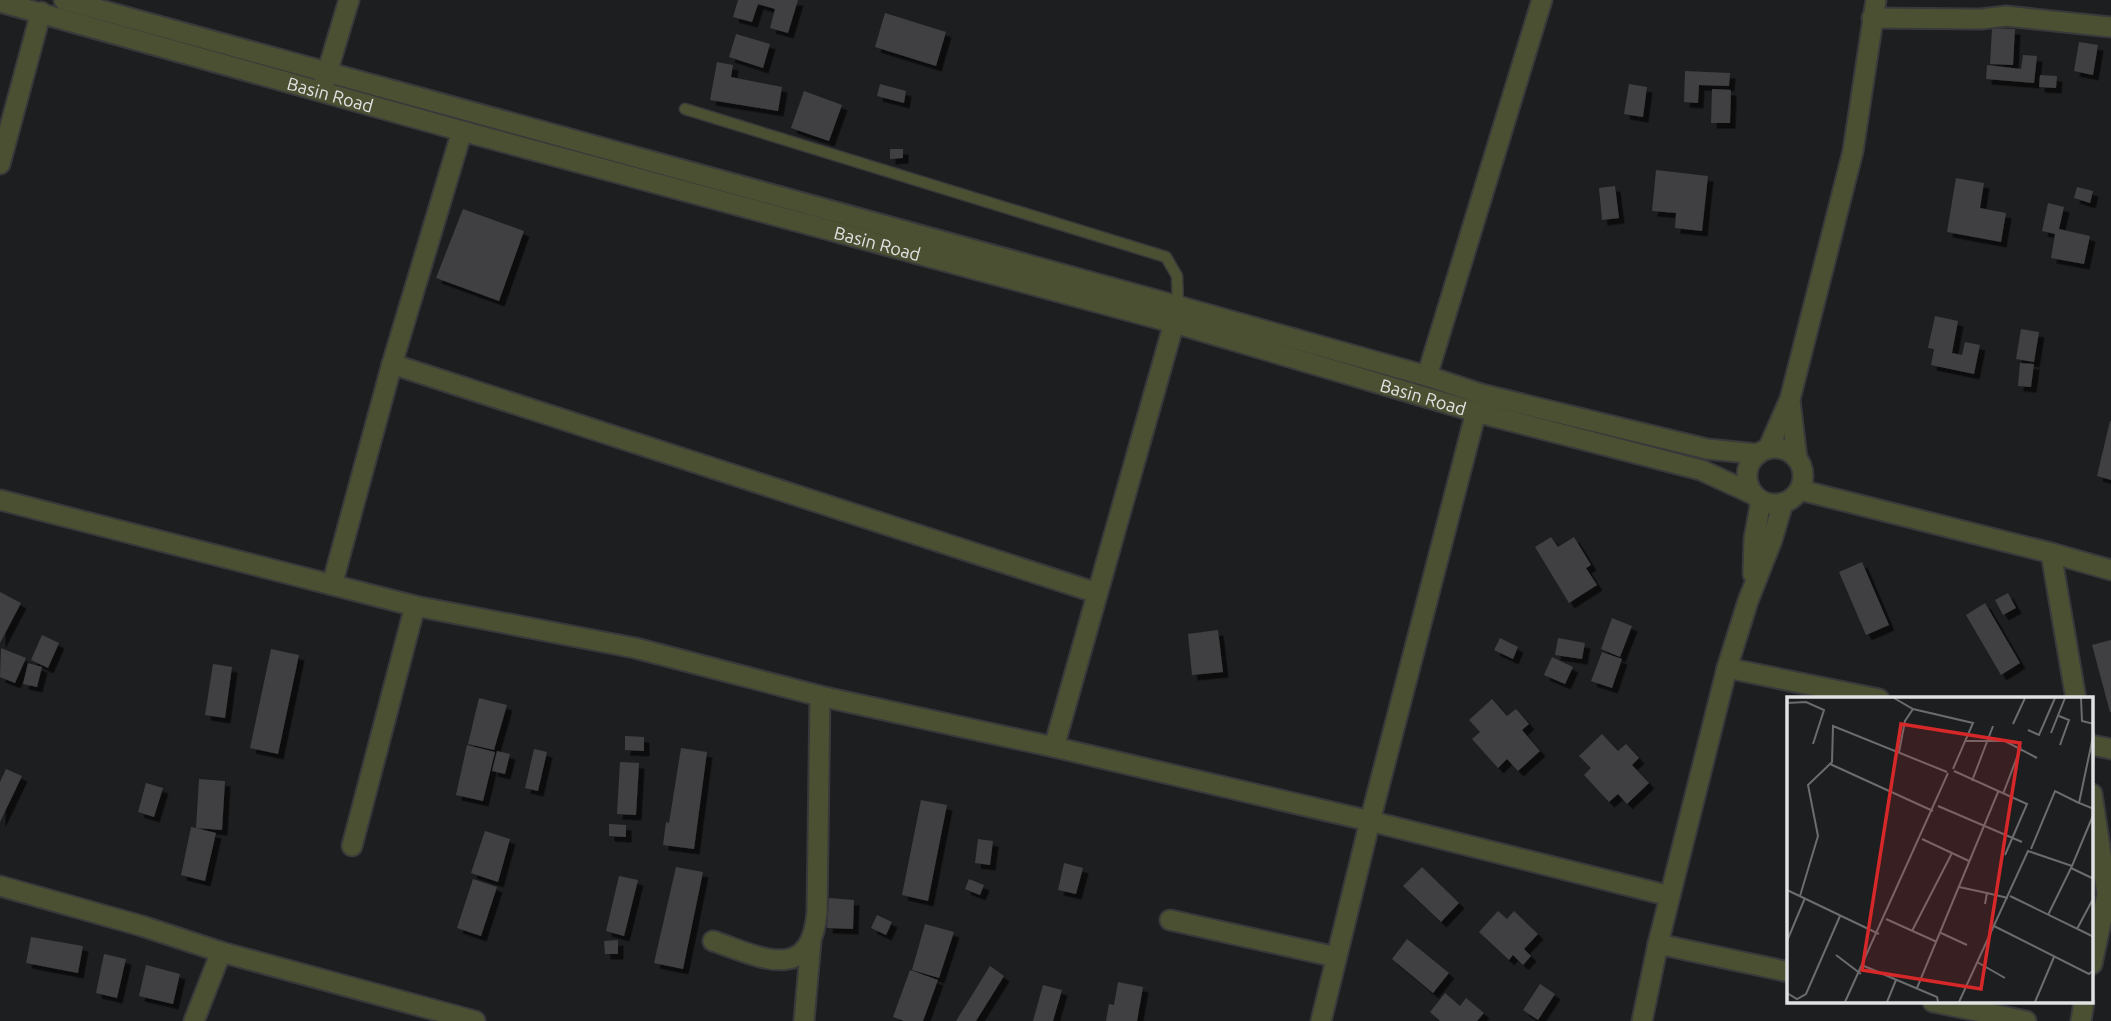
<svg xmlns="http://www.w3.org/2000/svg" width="2111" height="1021" font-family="Ubuntu,sans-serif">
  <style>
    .building { fill: #3f4042; filter: url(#shadow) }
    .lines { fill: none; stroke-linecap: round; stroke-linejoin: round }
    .service-casing { stroke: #38393b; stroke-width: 13 }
    .minor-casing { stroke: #38393b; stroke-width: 23 }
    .service { stroke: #4b5032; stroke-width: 10 }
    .minor { stroke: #4b5032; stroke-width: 19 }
    .labels { text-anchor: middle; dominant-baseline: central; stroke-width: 7; stroke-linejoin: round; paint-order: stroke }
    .street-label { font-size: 18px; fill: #e1e2e3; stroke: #141416 }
    .inset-road { fill: none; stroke: #6b6c6e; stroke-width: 2 }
    .view { fill: #d62828; fill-opacity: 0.15; stroke: #d62828; stroke-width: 3.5 }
    .inset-edge { fill: none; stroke: #e1e2e3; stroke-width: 3.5 }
  </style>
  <defs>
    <filter id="shadow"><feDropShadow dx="5.5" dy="5.5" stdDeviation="0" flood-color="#0009"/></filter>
  </defs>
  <rect width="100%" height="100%" fill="#1d1e20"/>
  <path class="building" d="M738 0H798L788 33 770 28 775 9 758 4 752 22 733 17Z
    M885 13 946 32 936 66 875 47Z
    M1992 28 2015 29 2013 65 1990 64Z
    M736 34 770 44 763 68 729 57Z
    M2079 42 2098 45 2093 75 2074 71Z
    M2023 55 2037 56 2034 83 1986 79 1987 65 2021 69Z
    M717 62 733 65 731 77 782 87 778 111 710 100Z
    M1685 71 1730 73 1729 86 1699 85 1698 103 1684 102Z
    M2040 75 2057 76 2056 88 2039 87Z
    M880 84 906 91 904 103 877 96Z
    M1629 84 1647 87 1643 117 1624 114Z
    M1712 89 1731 90 1730 123H1711Z
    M804 91 842 105 829 141 791 128Z
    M890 149H903V158L890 159Z
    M1656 170 1708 176 1702 231 1675 228 1676 213 1652 211Z
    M1956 178 1984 183 1980 208 2006 213 2001 242 1947 232Z
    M1615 186 1619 218 1602 220 1599 188Z
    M2077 187 2093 191 2090 203 2074 198Z
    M2048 203 2064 207 2059 229 2090 236 2084 264 2051 258 2055 234 2042 231Z
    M463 209 524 231 499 301 436 278Z
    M1935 316 1958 321 1952 353 1962 355 1965 342 1980 345 1974 374 1931 365 1934 349 1928 348Z
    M2021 329 2039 332 2034 362 2016 359Z
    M2020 363 2034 364 2031 387 2018 386Z
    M2110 421H2111V480L2097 476Z
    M1551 537 1558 547 1574 537 1591 565 1586 568 1597 585 1569 603 1535 547Z
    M1862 562 1889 625 1866 635 1839 572Z
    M0 592 21 603 0 643Z
    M2008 593 2016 608 2003 615 1995 600Z
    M1985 603 2020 663 2001 675 1966 615Z
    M1612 618 1632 626 1620 657 1601 649Z
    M1218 630 1223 672 1192 675 1188 634Z
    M42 635 59 643 48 668 31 660Z
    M1500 638 1518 647 1513 659 1494 650Z
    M1558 638 1585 643 1582 659 1555 655Z
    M2111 640V712H2110L2092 645Z
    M1 648 26 658 15 683 0 677Z
    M271 649 299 655 278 754 250 748Z
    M1602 652 1622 659 1612 688 1591 681Z
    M1552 657 1573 667 1565 684 1544 675Z
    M28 663 42 667 37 687 23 684Z
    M213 664 232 667 225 718 205 715Z
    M479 698 507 705 494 750 468 744Z
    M1492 699 1507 716 1516 709 1529 724 1522 730 1540 751 1518 771 1507 759 1498 768 1472 739 1480 732 1469 720Z
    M1602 734 1618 751 1626 744 1639 758 1632 765 1649 783 1627 804 1618 794 1609 802 1584 775 1591 768 1579 756Z
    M625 736 644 737V751L625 750Z
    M467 745 495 752 483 801 456 795Z
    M681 748 707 752 694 849 663 845 666 822 669 823Z
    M534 749 547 752 538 791 525 788Z
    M497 751 510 754 505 774 492 771Z
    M620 762 639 763 636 815 617 814Z
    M6 769 22 776 0 822V782Z
    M199 779 225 781 222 830 196 828 216 833 205 881 181 875 191 827 196 828Z
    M146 783 163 788 154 817 138 812Z
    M921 800 947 805 928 901 902 895Z
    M609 824 626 825V837L609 836Z
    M485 831 510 839 498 882 471 873Z
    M978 839 993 841 990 865 975 863Z
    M1064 863 1083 868 1076 894 1058 890Z
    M676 867 703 872 683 969 654 963Z
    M1422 867 1459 903 1441 922 1403 886Z
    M619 876 638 880 624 936 606 931Z
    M473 879 497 887 481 936 457 928Z
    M969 879 984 885 980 895 965 889Z
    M829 898 854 900 853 929 827 928Z
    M1498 911 1507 919 1514 911 1538 934 1524 949 1531 956 1523 965 1513 955 1509 960 1479 932Z
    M877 915 892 922 886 935 871 928Z
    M925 924 954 932 939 978 912 970Z
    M31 937 83 946 78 973 26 963Z
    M1407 939 1449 973 1433 993 1392 959Z
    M618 940V954H605L604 941Z
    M104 954 126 959 117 998 96 993Z
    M146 965 180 974 173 1004 139 996Z
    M990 966 1004 976 976 1021H956Z
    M910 970 938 980 923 1021H904L893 1017Z
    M1118 982 1143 987 1137 1021H1106L1109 1004 1114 1005Z
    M1540 984 1555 994 1538 1020 1523 1010Z
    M1043 985 1062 990 1053 1021H1033Z
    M1445 993 1460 1006 1466 998 1484 1013 1477 1021H1440L1430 1012Z"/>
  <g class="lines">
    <defs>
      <path id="service" d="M685 109 1166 257 1177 276 1178 306"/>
      <g id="minor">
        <path d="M64 0 1178 306 1427 376 1481 394 1707 449 1758 454"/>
        <path id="s1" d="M0 2 462 131 1174 323 1476 412 1701 470 1753 494"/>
        <path d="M1872 18 1981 19 2006 16 2111 27"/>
        <path d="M324 83 349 0"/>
        <path d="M0 164 41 12"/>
        <path d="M392 364 1097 593"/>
        <path d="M1427 376 1542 0"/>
        <path d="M1790 400 1797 459"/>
        <circle cx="1775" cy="476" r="28"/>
        <path d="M1768 449 1790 399 1853 151 1876 0"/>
        <path d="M1800 490 2051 553 2111 570"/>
        <path d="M0 500 415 606 635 648 820 696 1054 747 1370 821 1670 896"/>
        <path d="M2051 553 2076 699"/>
        <path d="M1753 574 1754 539 1761 501"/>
        <path d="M332 585 392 364 462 131"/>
        <path d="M1727 668 1879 699"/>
        <path d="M2092 745 2111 749"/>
        <path d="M1054 747 1174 323"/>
        <path d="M2092 794 2107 894 2092 964"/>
        <path d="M352 846 415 606"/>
        <path d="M0 886 142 926 221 952 475 1021"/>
        <path d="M1170 920 1336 957"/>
        <path d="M713 941C758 956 811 986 817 912L820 696"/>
        <path d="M1658 944 1789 972"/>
        <path d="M1933 1002 2026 1021"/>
        <path d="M194 1021 221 952"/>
        <path d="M804 1021 811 941"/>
        <path d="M1321 1021 1370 821 1476 412"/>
        <path d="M1642 1021 1658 944 1727 668 1748 601 1772 540 1783 503"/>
        <path d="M2081 1021 2084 1002"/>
      </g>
    </defs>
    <use href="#service" class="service-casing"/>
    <use href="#minor" class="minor-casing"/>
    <use href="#service" class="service"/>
    <use href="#minor" class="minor"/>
  </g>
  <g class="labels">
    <g class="street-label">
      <text stroke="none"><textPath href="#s1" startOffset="343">Basin Road</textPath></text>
      <text stroke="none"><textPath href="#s1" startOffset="910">Basin Road</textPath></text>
      <text stroke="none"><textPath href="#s1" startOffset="1477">Basin Road</textPath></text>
    </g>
  </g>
  <g transform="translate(1787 697)">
    <rect width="306" height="306" fill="#1d1e20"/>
    <path class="inset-road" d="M107 1 126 12 186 26 166 72M294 1 295 24 307 27M0 6 19 5 37 13 26 47M272 19 282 23 273 48M226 27 238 1M241 33 252 38 268 1M307 35 292 106 307 112M264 36 278 1M178 44H218L250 61M112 55 118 24 126 12M43 67 146 114M167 74 240 107 218 158M185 84 206 29M216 97 234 50M151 109 235 145M135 142 182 164M244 152 268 94 292 106M284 171 307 182M172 190 200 196 198 207M0 193 92 237M200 196 221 201M13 199 31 139 21 88 45 65 46 29 160 75M223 199 307 240M261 218 285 169M99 222 150 245M207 229 302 277 307 273M290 232 307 200M125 234 165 156M154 236 180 248M0 244 18 201M49 258 74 277M190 265 218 281M77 269 150 300 151 305M130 291 211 95M0 296 10 302 19 297 53 219M58 305 161 76M100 305 109 283M172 305 241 154 285 169 307 116M248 305 267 260"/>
    <path class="view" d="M114 27 233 46 194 292 75 273Z"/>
    <rect width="306" height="306" class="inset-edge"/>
  </g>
</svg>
